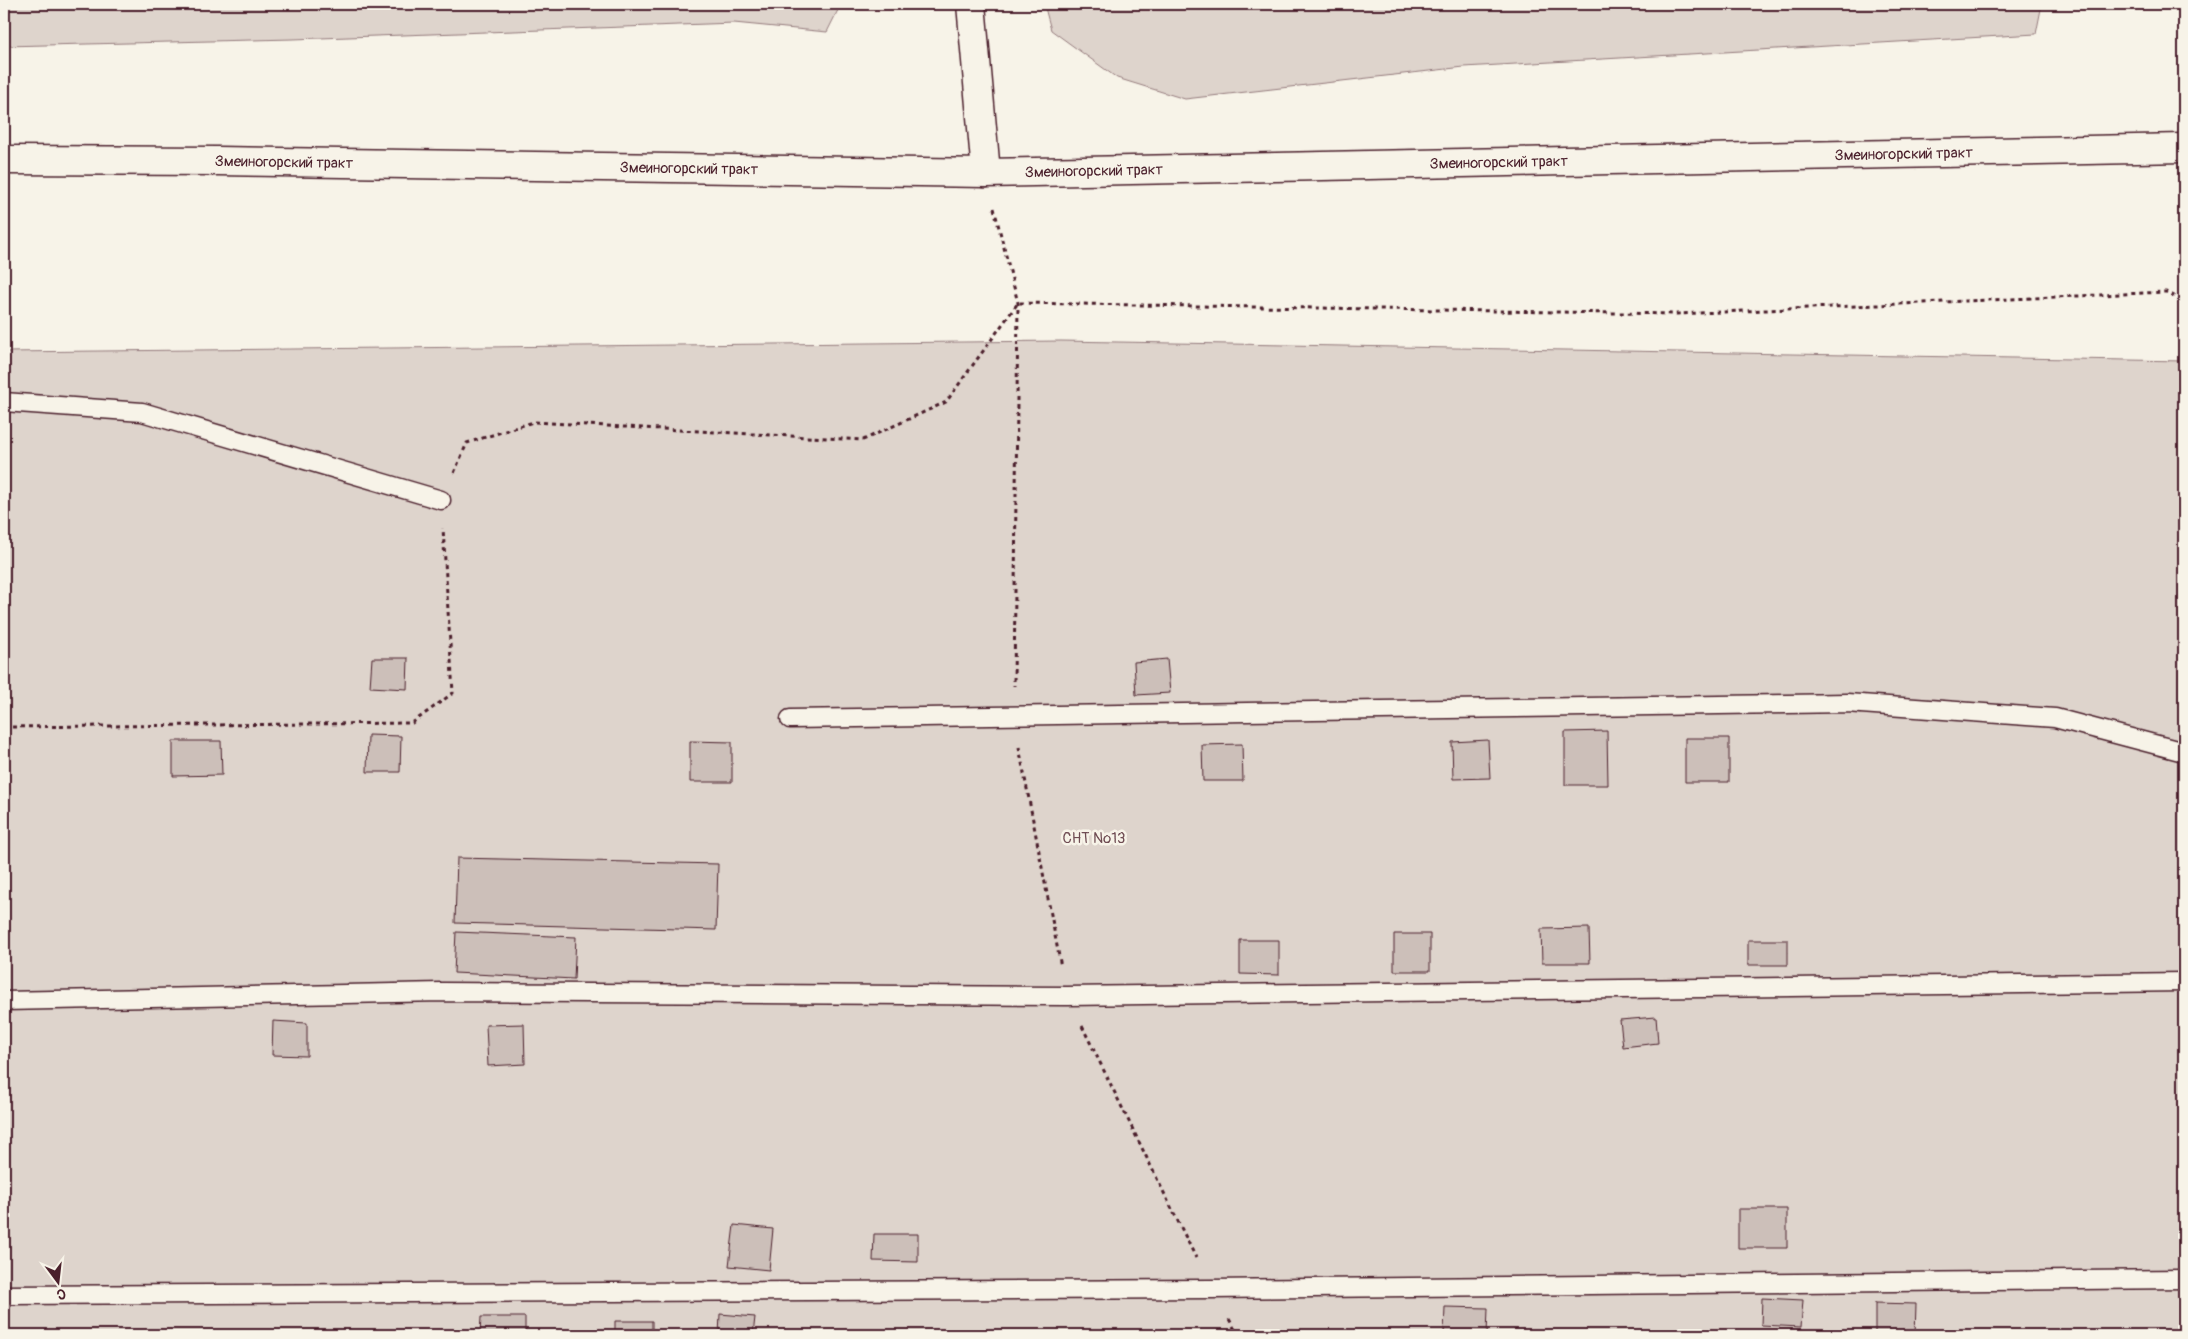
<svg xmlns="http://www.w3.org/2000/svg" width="2188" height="1339" font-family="Pangolin,sans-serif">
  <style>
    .green { fill: #ded4cc; stroke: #947a7c }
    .building { fill: #ccbfb9; stroke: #4a1f2b }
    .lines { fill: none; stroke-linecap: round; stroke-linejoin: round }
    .service-casing { stroke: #4a1f2b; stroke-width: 21 }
    .secondary-casing { stroke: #4a1f2b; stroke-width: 31 }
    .path { stroke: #4a1f2b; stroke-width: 3; stroke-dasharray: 4 4; stroke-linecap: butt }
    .service { stroke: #f7f3e8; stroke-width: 18 }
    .secondary { stroke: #f7f3e8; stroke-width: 28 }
    .labels { text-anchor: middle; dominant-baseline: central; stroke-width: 5; stroke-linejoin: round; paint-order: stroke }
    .street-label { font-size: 15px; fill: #4a1f2b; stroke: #f7f3e8 }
    .park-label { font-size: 15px; fill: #6f4c53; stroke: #f7f3e8 }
  </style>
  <rect width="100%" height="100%" fill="#f7f3e8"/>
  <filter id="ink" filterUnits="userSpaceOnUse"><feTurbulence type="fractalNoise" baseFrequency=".02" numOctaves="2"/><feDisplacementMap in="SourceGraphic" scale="10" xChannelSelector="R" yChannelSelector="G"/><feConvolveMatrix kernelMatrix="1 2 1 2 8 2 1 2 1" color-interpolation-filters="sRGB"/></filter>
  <g filter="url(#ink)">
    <path class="green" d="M4 4H841L827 32 734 23 293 39 4 46Z
      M1044 4H2042L2036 34 1464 67 1185 99 1117 78 1051 30Z
      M1061 341 2184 361V1335H4V352Z"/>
    <path class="building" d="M372 658H408L407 689 370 687Z
      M1167 659 1170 693 1136 695 1134 662Z
      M1607 731 1608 785H1565V732Z
      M368 735 401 736 400 772H367Z
      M1685 738H1729V782H1685Z
      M1488 740 1490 778 1453 779 1452 742Z
      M173 741H221L222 775 173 776Z
      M690 741 732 742V782H690Z
      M1242 744 1243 781H1203L1202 745Z
      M457 858 718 864 716 930 455 923Z
      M1589 928 1590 963H1542L1541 929Z
      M456 932 576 937 574 979 454 973Z
      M1394 934H1430V971H1394Z
      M1240 940H1279V975L1240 974Z
      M1748 940H1788V965H1748Z
      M1656 1017 1658 1043 1623 1047 1620 1020Z
      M273 1021 307 1023V1056L272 1055Z
      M524 1024 525 1064 488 1066 486 1025Z
      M1738 1209H1787V1248H1738Z
      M734 1225 773 1229 769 1270 729 1266Z
      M874 1234H918V1262L873 1261Z
      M1762 1298 1803 1300 1801 1327 1761 1325Z
      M1875 1303 1916 1304 1915 1335H1875Z
      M1445 1307 1488 1308 1487 1335 1444 1333Z
      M720 1314 755 1317 753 1335H719Z
      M481 1317H525V1335H480Z
      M615 1321H652V1335H615Z"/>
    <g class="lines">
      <defs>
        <path id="service" d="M4 402 142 412 441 500
          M790 719 1847 703 2055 718 2184 752
          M4 1001 442 992 1067 996 2184 982
          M4 1295 1211 1289 2184 1279"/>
        <g id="secondary">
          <path d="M971 4 986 173"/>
          <path id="s1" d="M4 160 219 161 986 173 2184 148"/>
        </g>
      </defs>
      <use href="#service" class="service-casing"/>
      <use href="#secondary" class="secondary-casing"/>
      <path class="path" d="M994 208 1018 303 1014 686
        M454 473 467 443 533 422 863 440 946 402 1018 303 1677 314 2166 292 2184 301
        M4 727 412 723 453 693 443 528
        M1019 747 1061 967
        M1082 1026 1196 1258
        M1229 1319 1238 1335"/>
      <use href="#service" class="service"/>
      <use href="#secondary" class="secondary"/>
    </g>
  </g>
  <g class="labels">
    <g class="street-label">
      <text stroke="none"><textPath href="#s1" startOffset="1900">Змеиногорский тракт</textPath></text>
      <text stroke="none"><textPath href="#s1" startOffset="280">Змеиногорский тракт</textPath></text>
      <text stroke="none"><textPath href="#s1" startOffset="1495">Змеиногорский тракт</textPath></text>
      <text stroke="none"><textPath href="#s1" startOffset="685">Змеиногорский тракт</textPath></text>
      <text stroke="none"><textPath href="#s1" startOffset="1090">Змеиногорский тракт</textPath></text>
    </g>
    <g class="park-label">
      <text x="1094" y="838">СНТ №13</text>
    </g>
  </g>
  <rect width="2188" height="1339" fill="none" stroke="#f7f3e8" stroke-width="20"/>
  <rect x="10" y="10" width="2168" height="1319" fill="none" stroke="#4a1f2b" stroke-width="2" filter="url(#ink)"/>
  <g transform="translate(58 1282) rotate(165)" stroke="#f7f3e8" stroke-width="4" paint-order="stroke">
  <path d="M0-4L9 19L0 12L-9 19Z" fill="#4a1f2b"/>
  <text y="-8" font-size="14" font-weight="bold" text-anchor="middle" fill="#4a1f2b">С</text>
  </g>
</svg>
